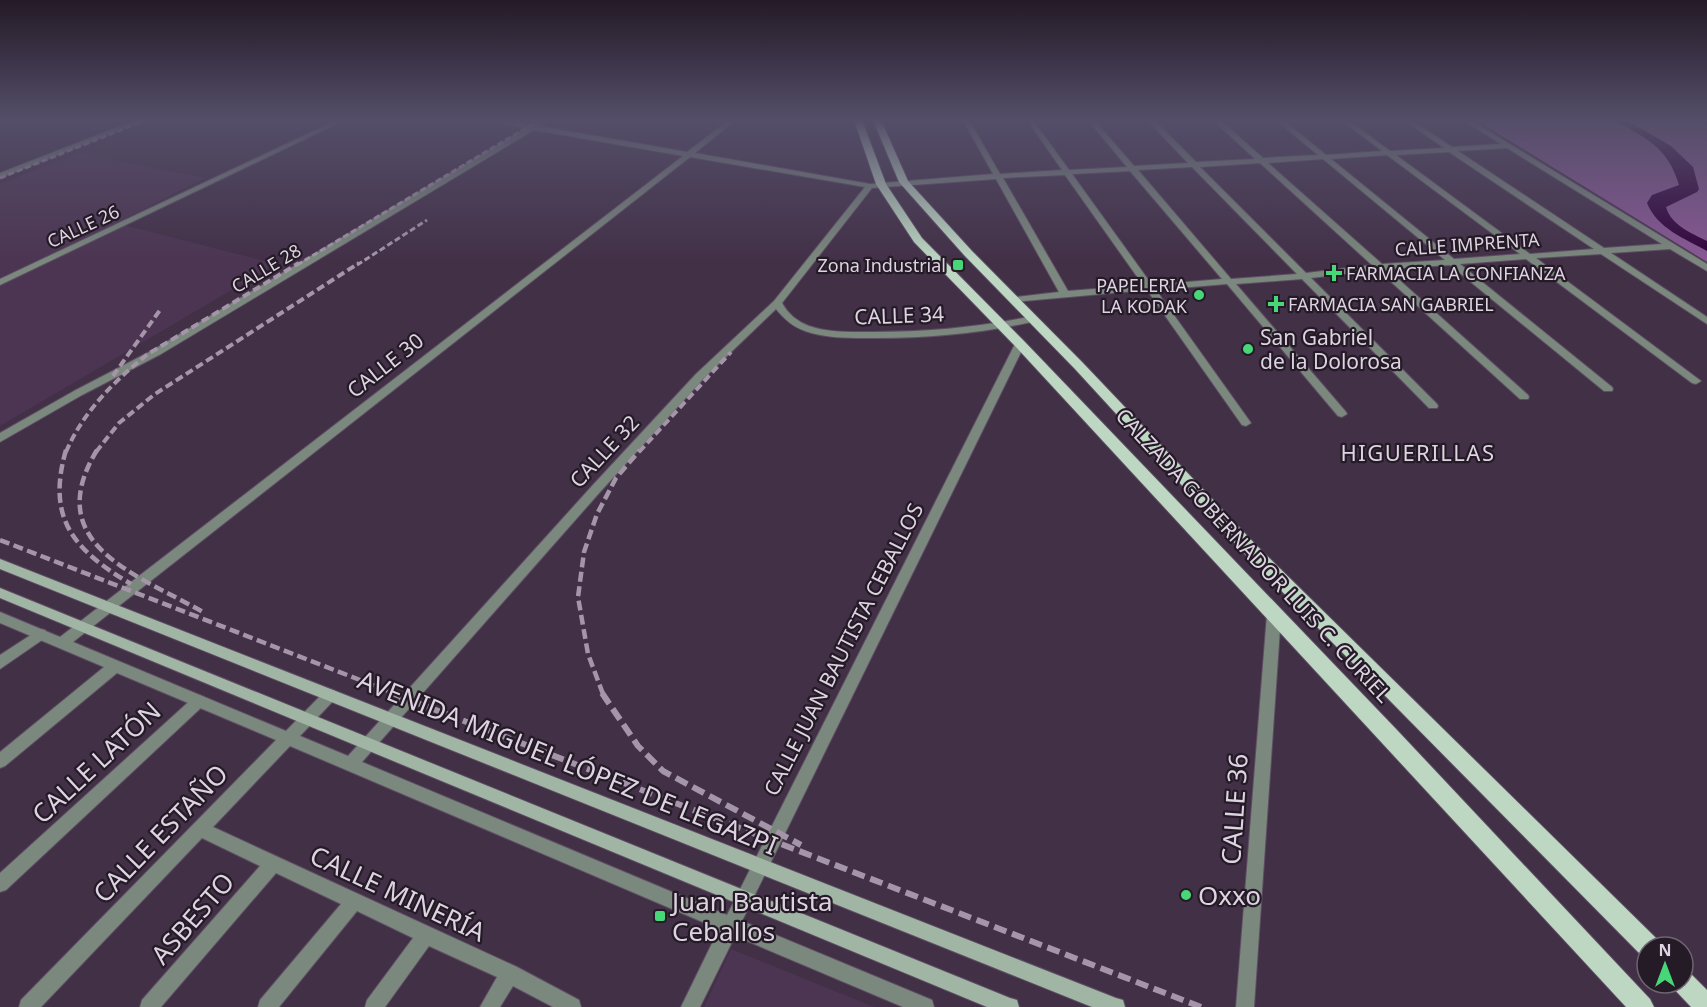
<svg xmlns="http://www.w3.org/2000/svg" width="1707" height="1007" font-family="'Noto Sans',sans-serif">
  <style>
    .built { fill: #4c3552 }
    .forest { fill: #895895 }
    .water { fill: #32033d }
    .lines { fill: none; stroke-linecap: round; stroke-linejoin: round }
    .pedestrian-casing { stroke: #5e4d63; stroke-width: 2 }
    .minor-casing { stroke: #5e4d63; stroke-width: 2 }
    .secondary-casing { stroke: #5e4d63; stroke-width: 2 }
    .primary-casing { stroke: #5e4d63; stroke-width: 2 }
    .pedestrian { fill: #7b887d; fill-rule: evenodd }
    .minor { fill: #7b887d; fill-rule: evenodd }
    .secondary { fill: #a0b5a4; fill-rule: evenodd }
    .primary { fill: #bdd7c2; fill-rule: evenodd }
    .rail-far3 { stroke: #a496a8; stroke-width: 3; stroke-dasharray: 6 3; stroke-linecap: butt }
    .rail-far2 { stroke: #a496a8; stroke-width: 4; stroke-dasharray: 8 4; stroke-linecap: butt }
    .rail-far1 { stroke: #a496a8; stroke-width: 4.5; stroke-dasharray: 10 4.5; stroke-linecap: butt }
    .rail { stroke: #a496a8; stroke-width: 6; stroke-dasharray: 13 6; stroke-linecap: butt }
    .poi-dot { fill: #48d778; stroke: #241b26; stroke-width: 2 }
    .labels { text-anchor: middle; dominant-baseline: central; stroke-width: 4.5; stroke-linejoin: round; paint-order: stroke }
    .far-street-label { font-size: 18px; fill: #ded3e2; stroke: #241b26 }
    .far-poi-label { font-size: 18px; fill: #ded3e2; stroke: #241b26; text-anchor: end }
    .street-label { font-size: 21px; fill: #ded3e2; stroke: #241b26 }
    .poi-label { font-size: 21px; fill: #ded3e2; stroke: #241b26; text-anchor: start }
    .neighbourhood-label { font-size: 22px; letter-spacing: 1.5px; fill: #ded3e2; stroke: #241b26 }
    .near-street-label { font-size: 26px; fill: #ded3e2; stroke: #241b26 }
    .near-poi-label { font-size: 26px; fill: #ded3e2; stroke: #241b26; text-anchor: start }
  </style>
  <rect width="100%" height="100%" fill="#423047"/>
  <path class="built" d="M78 153 205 178 116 223 276 264 0 426V184Z
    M731 949 874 1007H704Z"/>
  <path class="forest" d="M1476 120H1707V262Z"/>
  <path class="water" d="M1612 120H1626L1671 146 1693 167 1699 189 1697 192 1666 207C1671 225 1691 233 1707 241V251C1684 238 1658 229 1647 203L1652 195 1679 185C1668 147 1645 137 1612 120Z"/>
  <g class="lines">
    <defs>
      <path id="pedestrian" d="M40 629 45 630 47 634 45 638 0 669V655Z
        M199 695 204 697 206 701 204 705 6 890 0 892V873L194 697Z"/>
      <path id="minor" d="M136 120H145L0 178V173Z
        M337 120H345L0 285V279Z
        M487 120H501L532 125 541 120H548L539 126 687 152 729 120H736L695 153 870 184 993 174 963 120H969L1000 174 1062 170 1027 120H1033L1069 170 1127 167 1088 120H1094L1134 166 1188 163 1147 120H1154L1196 162 1255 159 1213 120H1220L1263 158 1318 155 1276 120H1283L1326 155 1382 151 1341 120H1348L1390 151 1444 148 1404 120H1411L1452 147 1501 144 1463 120H1470L1707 264V271L1670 249 1611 253 1707 317V324L1601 254 1536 258 1701 381 1696 384 1692 383 1526 259 1460 264 1612 387 1613 389 1612 391H1604L1450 265 1387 269 1528 395 1529 397 1528 399H1520L1378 270 1311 278 1437 404 1438 406 1437 408H1429L1302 279 1236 284 1346 412 1347 414 1342 417 1338 416 1227 284 1156 290 1251 423 1246 426 1242 425 1147 290 1012 302 1010 300 1015 297 1059 292 996 179 872 188 782 303C788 314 798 322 809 326 829 333 852 332 873 332 927 332 980 327 1033 316L1038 319 1036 321C984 333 931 338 877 338 853 338 828 339 805 331 793 327 784 319 776 309L704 378 600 492 362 762 727 915 1015 344 1017 342H1023L1025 344 742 921 932 1000 934 1007H903L735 936 700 1007H681L719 929 290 746 213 827 517 967 579 1000 581 1007H553L513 986 500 1007H480L497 977 429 946 385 1007H365L367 1000 413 938 357 911 279 1007H258L260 1000 341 904 276 873 161 1007H140L142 1000 260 866 202 838 41 1007H19L21 1000 276 740 117 673 5 766 0 768V752L104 667 0 623V612L60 637 683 156 534 130 161 354 82 395 0 442V433L74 391 153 350 526 128ZM1507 148 1662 244 1604 248 1458 151ZM1449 152 1594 249 1530 254 1396 155ZM1387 155 1520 254 1454 259 1331 159ZM690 157 865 187 774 301 696 374 592 486 348 756 300 736 335 699 337 695 335 691 330 689 325 691 286 731 73 642ZM1323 159 1445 260 1382 264 1268 163ZM1260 163 1372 265 1306 273 1200 167ZM1192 167 1297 274 1231 279 1138 170ZM1130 171 1222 279 1152 285 1072 174ZM1065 175 1143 285 1068 291 1003 178Z
        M1274 609 1279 610 1281 614 1254 1007H1236L1267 614 1269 610Z"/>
      <path id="secondary" d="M0 559 1116 998 1123 1000 1125 1007H1092L0 569Z
        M0 588 1010 998 1017 1000 1019 1007H987L0 598Z"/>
      <path id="primary" d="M854 120H862L886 184 922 238 1024 341 1397 730 1650 999 1654 1007H1626L1016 347 914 242 876 184Z
        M873 120H881L908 181 972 251 1083 363 1256 545 1657 939 1660 947H1647V957L1641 955 1244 553 1075 369 964 255 899 182Z
        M1683 970 1691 974 1707 990V1007H1691L1675 990 1672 983H1683Z"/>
    </defs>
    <use href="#pedestrian" class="pedestrian-casing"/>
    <use href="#minor" class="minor-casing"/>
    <use href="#secondary" class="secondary-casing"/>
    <use href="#primary" class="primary-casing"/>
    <use href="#pedestrian" class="pedestrian"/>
    <use href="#minor" class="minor"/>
    <use href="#secondary" class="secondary"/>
    <use href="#primary" class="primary"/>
    <path class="rail-far3" d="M0 178 146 120
      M297 265 539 120
      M357 265 427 220"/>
    <path class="rail-far2" d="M113 376 160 310
      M66 452C83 412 114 381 148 354L299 263
      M96 452 119 423 155 394 359 263
      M639 452 731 352"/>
    <path class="rail-far1" d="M66 450C46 519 74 550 131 584
      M97 450C40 544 136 574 203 612
      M0 540 396 694
      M603 694 588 654 578 597 584 552 597 514 616 478 640 450"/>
    <path class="rail" d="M392 693 1201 1007
      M602 693 638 746 663 771 801 845"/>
  </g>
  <linearGradient id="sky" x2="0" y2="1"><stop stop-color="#241a27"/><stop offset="0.46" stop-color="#544e69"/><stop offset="1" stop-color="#544e69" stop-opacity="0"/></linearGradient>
  <rect width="1707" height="261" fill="url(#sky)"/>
  <g class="poi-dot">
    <rect x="952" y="259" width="12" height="12" rx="3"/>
    <path d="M1331 264h6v6h6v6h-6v6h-6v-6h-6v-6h6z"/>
    <circle cx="1199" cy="295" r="6"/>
    <path d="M1273 295h6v6h6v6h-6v6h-6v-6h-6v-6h6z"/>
    <circle cx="1248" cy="349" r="6"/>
    <circle cx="1186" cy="895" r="6"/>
    <rect x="654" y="910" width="12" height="12" rx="3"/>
  </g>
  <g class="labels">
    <g class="far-street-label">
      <text transform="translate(83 226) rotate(-25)">CALLE 26</text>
      <text transform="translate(1467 244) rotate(-4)">CALLE IMPRENTA</text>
      <text transform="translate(266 268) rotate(-31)">CALLE 28</text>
    </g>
    <g class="far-poi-label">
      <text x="946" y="265">Zona Industrial</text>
      <text x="1346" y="273" text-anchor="start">FARMACIA LA CONFIANZA</text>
      <text x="1187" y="285">PAPELERIA<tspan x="1187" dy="21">LA KODAK</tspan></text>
      <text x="1288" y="304" text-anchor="start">FARMACIA SAN GABRIEL</text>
    </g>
    <g class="street-label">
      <text transform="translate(899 315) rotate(-2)">CALLE 34</text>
      <text transform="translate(385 365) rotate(-38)">CALLE 30</text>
      <text transform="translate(604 451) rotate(-47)">CALLE 32</text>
      <text transform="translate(1254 555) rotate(47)">CALZADA GOBERNADOR LUIS C. CURIEL</text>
      <text transform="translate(843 649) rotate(-63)">CALLE JUAN BAUTISTA CEBALLOS</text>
    </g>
    <g class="poi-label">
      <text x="1260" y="337">San Gabriel<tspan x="1260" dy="24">de la Dolorosa</tspan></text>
    </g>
    <g class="neighbourhood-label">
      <text x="1418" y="452">HIGUERILLAS</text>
    </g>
    <g class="near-street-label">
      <text transform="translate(96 762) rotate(-43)">CALLE LATÓN</text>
      <text transform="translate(568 762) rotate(22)">AVENIDA MIGUEL LÓPEZ DE LEGAZPI</text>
      <text transform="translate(1234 809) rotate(-86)">CALLE 36</text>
      <text transform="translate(160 833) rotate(-46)">CALLE ESTAÑO</text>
      <text transform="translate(398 893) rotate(25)">CALLE MINERÍA</text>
      <text transform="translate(192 918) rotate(-49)">ASBESTO</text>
    </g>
    <g class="near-poi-label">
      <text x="1198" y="895">Oxxo</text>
      <text x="672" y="901">Juan Bautista<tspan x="672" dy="30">Ceballos</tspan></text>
    </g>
  </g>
  <g transform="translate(1665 965)"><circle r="28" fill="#241b26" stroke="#6e6571" stroke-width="1.5"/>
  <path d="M0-4.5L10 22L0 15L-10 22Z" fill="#48d778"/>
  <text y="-9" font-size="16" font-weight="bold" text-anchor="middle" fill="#ded3e2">N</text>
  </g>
</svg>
